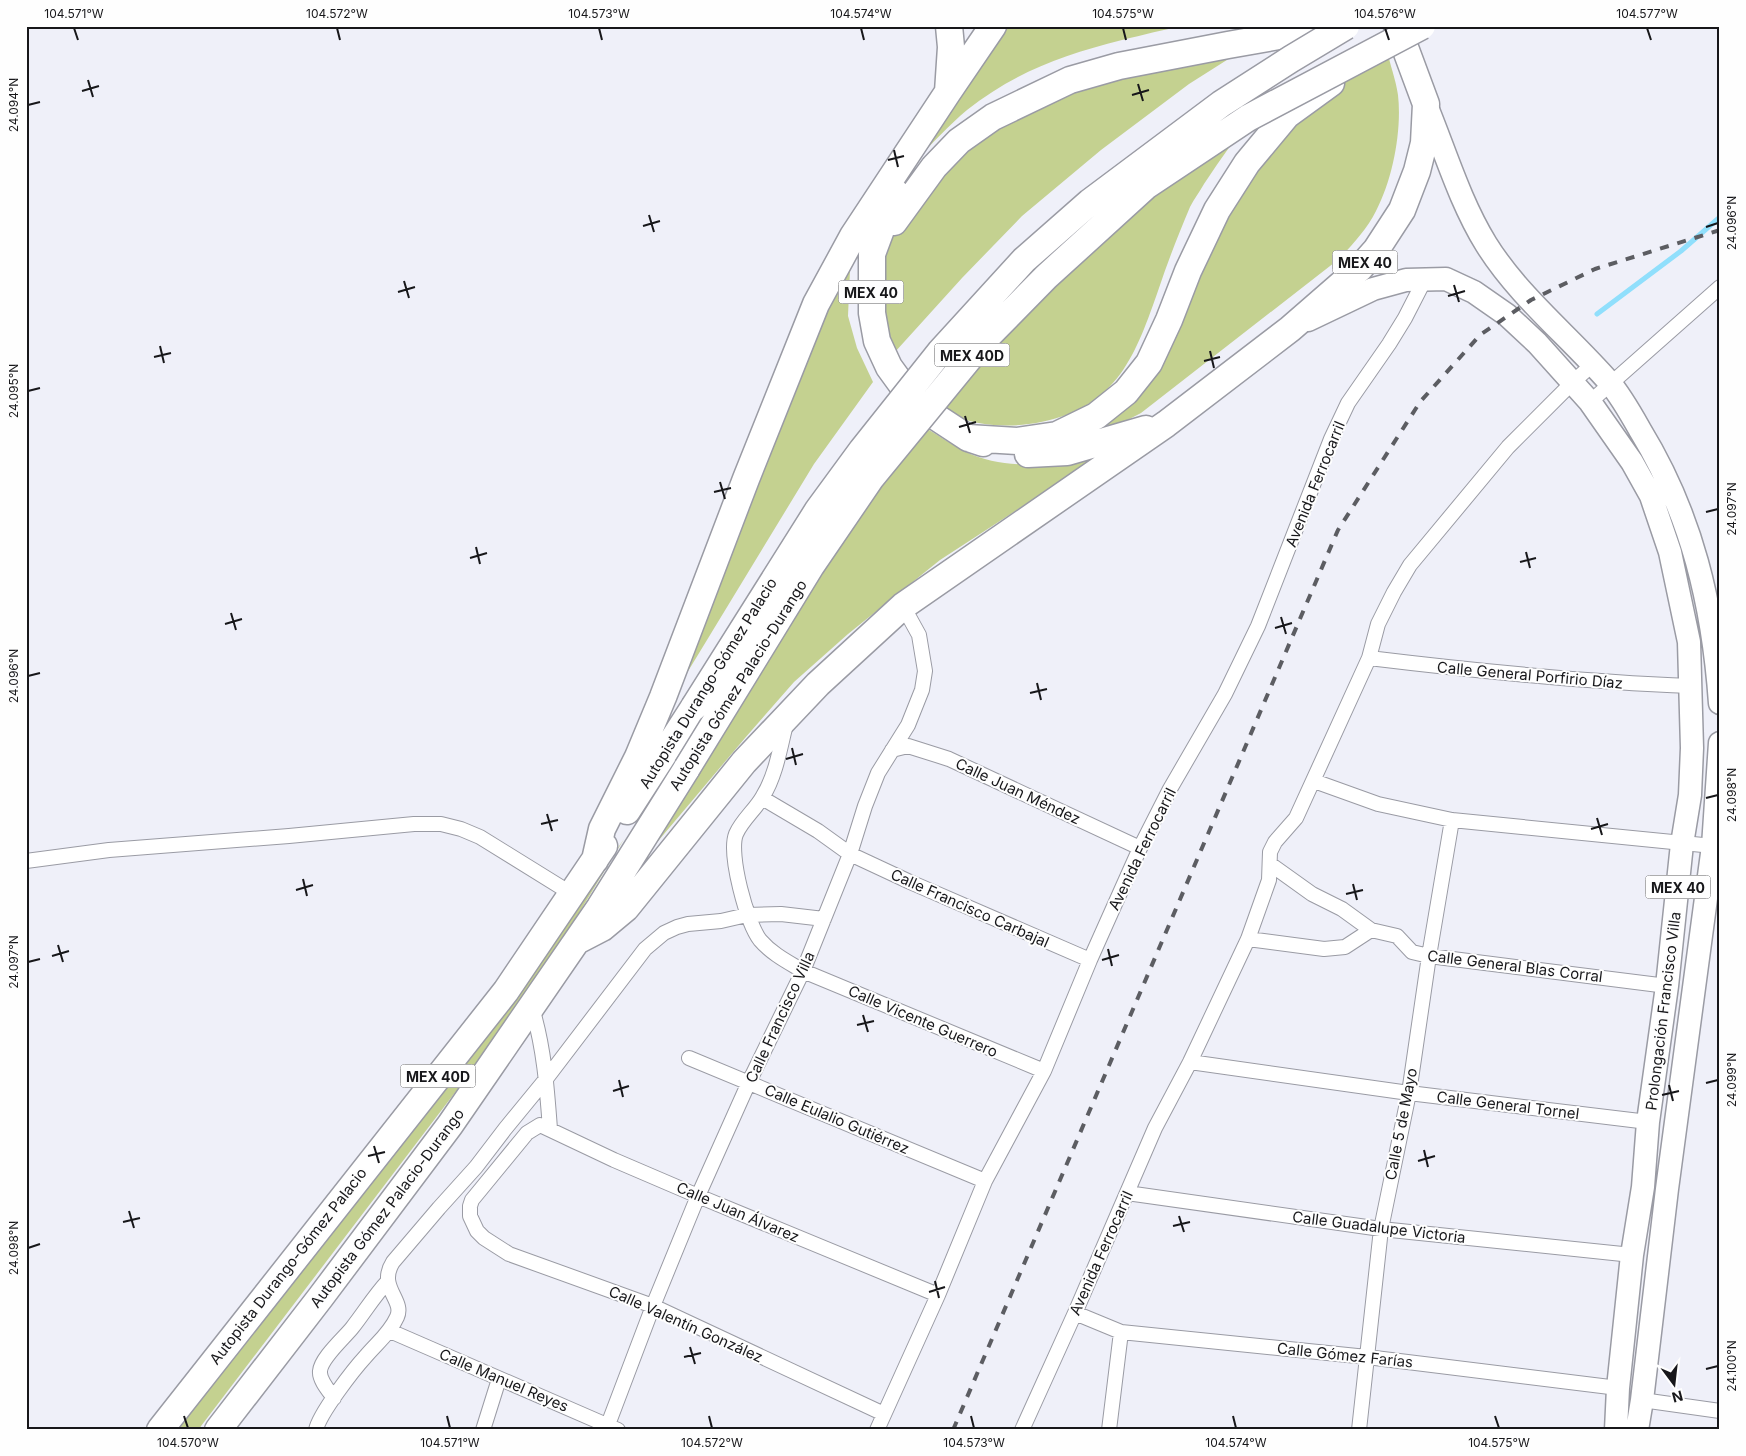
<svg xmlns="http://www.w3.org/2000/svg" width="1746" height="1456" font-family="Inter,sans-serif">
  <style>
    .green { fill: #c4d190 }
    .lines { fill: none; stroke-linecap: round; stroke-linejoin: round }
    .stream { stroke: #90dffc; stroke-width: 5 }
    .street-casing { stroke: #9a9ba4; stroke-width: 16 }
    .primary-casing { stroke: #9a9ba4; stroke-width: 25 }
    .highway-casing { stroke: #9a9ba4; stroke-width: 29 }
    .street { stroke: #fff; stroke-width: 14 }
    .primary { stroke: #fff; stroke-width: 22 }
    .highway { stroke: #fff; stroke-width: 26 }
    .rail { stroke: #5c5d62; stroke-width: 4; stroke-dasharray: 9 9; stroke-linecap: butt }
    .highway-bridge-casing { stroke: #9a9ba4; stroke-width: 29; stroke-linecap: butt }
    .highway-bridge { stroke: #fff; stroke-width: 26 }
    .ticks { fill: none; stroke: #17171a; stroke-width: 2 }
    .labels { text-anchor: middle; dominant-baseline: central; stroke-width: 4; stroke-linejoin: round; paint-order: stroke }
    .shield { fill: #fefefe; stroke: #5c5c5e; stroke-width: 1 }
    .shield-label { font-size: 14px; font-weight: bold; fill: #17171a }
    .street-label { font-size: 15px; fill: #17171a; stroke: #fefefe }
    .neatline { fill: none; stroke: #17171a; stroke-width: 2 }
    .ticks-label { font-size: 12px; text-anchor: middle; fill: #17171a }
  </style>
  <rect width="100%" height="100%" fill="#eff0f9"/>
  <path class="green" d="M1007 26H1186C1164 29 1143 35 1122 40 1063 55 1015 72 967 110 949 125 932 144 915 161Z
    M1260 39 1189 84 1101 150 1022 216 962 278 895 352 882 320 881 270 889 242 923 185 1018 108Z
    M1387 50C1390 65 1396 80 1398 95 1402 130 1393 179 1376 211 1367 229 1353 244 1339 259L1141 413 1112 428 1092 430 1111 415 1217 218 1292 116Z
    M1256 109C1239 134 1221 158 1204 184 1200 191 1194 199 1190 207 1179 233 1168 261 1159 288 1136 354 1118 407 1041 422 1017 427 990 427 966 420 957 417 948 410 939 405L1101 232Z
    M851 247 848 316 857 348 873 382 814 464 662 714Z
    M924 427C938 435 952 445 966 452 1006 471 1053 464 1095 459L940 560 848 634 794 682 745 738 621 885 872 494Z
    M624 839 527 998 198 1430H176L518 992Z"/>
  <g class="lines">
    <path class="stream" d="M1597 314 1681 251 1720 217"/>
    <defs>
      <path id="street" d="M1590 402 1720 287
        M1369 658C1476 671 1583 682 1691 686
        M786 724C780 748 776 775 763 796 756 809 742 820 736 834 728 854 747 923 760 940 772 954 788 962 803 971L1044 1071
        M892 750 908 746 949 759 1140 848
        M1314 781 1378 804 1452 820 1713 846
        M762 798 818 831 850 854 910 882 1090 960
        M26 861 109 850 289 836 414 824H441L461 829 480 837 572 894
        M1270 864 1312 894 1342 909 1371 930
        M1248 939 1324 949 1345 947 1371 930 1397 936 1412 952 1429 956 1667 986
        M532 1008C544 1047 547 1088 550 1129
        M689 1058 985 1181
        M1190 1062 1409 1093 1648 1122
        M1127 1193 1381 1229 1632 1255
        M1075 1313 1121 1332 1367 1357 1618 1388
        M390 1331 618 1430
        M334 1398C329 1391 319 1380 320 1371 321 1358 344 1338 352 1328 364 1313 374 1296 388 1281
        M1642 1400 1720 1411
        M884 1414 653 1306 509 1254 484 1238 477 1231 470 1216V1206L472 1200 527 1133 540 1125 614 1160 698 1196 938 1295
        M316 1430C319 1414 354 1369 366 1356 377 1343 390 1333 397 1317 405 1300 377 1287 393 1262L439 1208 476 1167 505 1129 546 1079 645 949 664 933 677 927 688 924 721 921 747 915 781 914 824 919
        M483 1430 499 1379
        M606 1430 653 1306 698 1196 749 1082 803 971 850 854 865 806 878 773 908 725 922 690 925 671 919 635 903 606
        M877 1430 938 1295 985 1181 1044 1071 1090 960 1140 848 1170 789 1225 694 1258 626 1331 439 1348 403 1389 344 1405 318 1425 279
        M1022 1430 1075 1313 1155 1128 1190 1062 1248 939 1269 880 1270 852 1275 842 1296 818 1369 658 1378 624 1394 592 1410 565 1508 447 1573 382 1592 365
        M1109 1430 1121 1332
        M1359 1430 1381 1229 1409 1093 1429 956 1452 820"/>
      <path id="primary" d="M1426 105C1445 151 1460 202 1486 244 1519 297 1569 336 1609 382 1621 396 1631 414 1640 430 1692 515 1713 605 1720 703
        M1308 320 1373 289 1406 280 1446 279 1474 292 1507 315 1537 343 1590 402 1632 462 1651 496 1670 552 1689 642 1692 748 1690 795 1682 844 1667 986 1648 1122 1643 1187 1632 1255 1618 1388 1616 1430
        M1637 1430 1642 1400 1667 1189 1713 846 1720 743"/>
      <path id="highway" d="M948 92 951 47 949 26
        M895 192 872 254V313L877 341 889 367 905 389 936 417 968 438 983 443
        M894 222 934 167 959 141 993 117 1070 80 1119 66 1228 45 1335 26
        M968 438 1017 441 1057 435 1096 416 1126 392 1149 363 1169 320 1188 271 1217 210 1247 163 1287 115 1331 83
        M1028 454 1067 452 1146 429
        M627 811 694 707
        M595 860 602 829 638 757 663 697 746 479 816 304 853 236 948 92 993 26
        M577 941 602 928 626 908 744 762 818 684 903 606 1166 424 1290 329 1359 269 1376 250 1402 210 1417 171 1424 143 1426 104 1397 26
        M160 1430 506 991 604 846
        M218 1430 320 1298 450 1125 600 907 687 768"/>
    </defs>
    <use href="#street" class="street-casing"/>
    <use href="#primary" class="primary-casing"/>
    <use href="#highway" class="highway-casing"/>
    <use href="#street" class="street"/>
    <use href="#primary" class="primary"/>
    <use href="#highway" class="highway"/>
    <path class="rail" d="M953 1430 1338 530 1420 402 1480 335 1531 300 1595 269 1720 230"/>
    <defs>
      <path id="highway-bridge" d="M694 707 818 510 862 450 940 352 1024 260 1090 202 1221 104 1291 59 1346 26
        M687 768 811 566 871 478 985 339 1046 277 1146 186 1248 118 1422 26"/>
    </defs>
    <use href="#highway-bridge" class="highway-bridge-casing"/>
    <use href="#highway-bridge" class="highway-bridge"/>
  </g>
  <path class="ticks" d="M74 28 78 40M337 28 340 40M599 28 602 40M861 28 864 40M1123 28 1126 40M1385 28 1389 40M1647 28 1651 40M88 80 93 97M1138 84 1143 101M82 91 99 86M1132 95 1149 90M28 105 40 102M894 150 898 167M888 160 904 156M649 215 654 232M643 226 660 221M1706 227 1718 223M404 281 409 298M1454 285 1459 302M398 292 415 287M1448 296 1465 291M160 346 164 363M1210 351 1214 368M154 357 171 353M1204 361 1220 357M28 391 40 388M965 416 970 433M959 427 976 422M720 482 725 499M714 492 731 488M1706 512 1718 509M476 547 480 564M1526 552 1530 568M470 558 487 553M1520 562 1536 558M231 613 236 630M1281 617 1286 634M225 624 242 619M1275 628 1292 623M28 676 40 673M1037 683 1041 700M1030 693 1047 689M792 748 796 765M786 759 803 754M1706 798 1718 795M547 814 552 831M1597 818 1602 835M541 824 558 820M1591 829 1608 824M303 879 307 896M1353 884 1357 900M296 890 313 885M1346 894 1363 890M58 945 63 962M1108 949 1112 966M52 956 69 951M1102 960 1119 955M28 962 40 959M863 1015 868 1032M857 1025 874 1021M619 1080 623 1097M1706 1083 1718 1080M1669 1085 1673 1101M613 1091 629 1086M1662 1095 1679 1091M374 1146 379 1163M1424 1150 1428 1167M368 1156 385 1152M1418 1161 1435 1156M129 1211 134 1228M1179 1216 1184 1232M123 1222 140 1218M1173 1226 1190 1222M28 1248 40 1244M935 1281 939 1298M929 1292 945 1287M690 1347 695 1364M684 1357 701 1353M1706 1369 1718 1366M184 1416 188 1428M447 1416 450 1428M709 1416 712 1428M971 1416 974 1428M1233 1416 1236 1428M1495 1416 1499 1428"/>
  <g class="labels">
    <g class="shield">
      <rect x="1332.5" y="250.5" width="65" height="23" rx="4"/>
      <rect x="838.5" y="280.5" width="65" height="23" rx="4"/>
      <rect x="934.5" y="343.5" width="75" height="23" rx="4"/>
      <rect x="1645.5" y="875.5" width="65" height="23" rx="4"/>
      <rect x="400.5" y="1064.5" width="75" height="23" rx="4"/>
    </g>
    <g class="shield-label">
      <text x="1365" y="262">MEX 40</text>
      <text x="871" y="292">MEX 40</text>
      <text x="972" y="355">MEX 40D</text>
      <text x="1678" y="887">MEX 40</text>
      <text x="438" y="1076">MEX 40D</text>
    </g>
    <g class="street-label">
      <text transform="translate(1315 484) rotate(-68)">Avenida Ferrocarril</text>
      <text transform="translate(1530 675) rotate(5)">Calle General Porfirio Díaz</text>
      <text transform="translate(708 683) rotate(-58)">Autopista Durango-Gómez Palacio</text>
      <text transform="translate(738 685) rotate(-58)">Autopista Gómez Palacio-Durango</text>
      <text transform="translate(1018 791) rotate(25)">Calle Juan Méndez</text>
      <text transform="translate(1142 849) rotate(-64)">Avenida Ferrocarril</text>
      <text transform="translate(970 908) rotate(24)">Calle Francisco Carbajal</text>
      <text transform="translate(1515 966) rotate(7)">Calle General Blas Corral</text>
      <text transform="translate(1663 1011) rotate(-83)">Prolongación Francisco Villa</text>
      <text transform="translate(780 1017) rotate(-65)">Calle Francisco Villa</text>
      <text transform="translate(923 1021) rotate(23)">Calle Vicente Guerrero</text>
      <text transform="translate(1508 1105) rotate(7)">Calle General Tornel</text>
      <text transform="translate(837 1119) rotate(23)">Calle Eulalio Gutiérrez</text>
      <text transform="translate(1401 1124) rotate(-79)">Calle 5 de Mayo</text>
      <text transform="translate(387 1208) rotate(-53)">Autopista Gómez Palacio-Durango</text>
      <text transform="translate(738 1212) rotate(23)">Calle Juan Álvarez</text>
      <text transform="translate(1379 1227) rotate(7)">Calle Guadalupe Victoria</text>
      <text transform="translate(1101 1253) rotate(-66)">Avenida Ferrocarril</text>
      <text transform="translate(288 1266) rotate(-52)">Autopista Durango-Gómez Palacio</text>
      <text transform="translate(686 1324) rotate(24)">Calle Valentín González</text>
      <text transform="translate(1345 1355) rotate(6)">Calle Gómez Farías</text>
      <text transform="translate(504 1380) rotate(23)">Calle Manuel Reyes</text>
    </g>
  </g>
  <rect width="1746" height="1456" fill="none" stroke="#fefefe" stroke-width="55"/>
  <g transform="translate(1674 1384) rotate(165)" stroke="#fefefe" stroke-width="4" paint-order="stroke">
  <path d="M0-4L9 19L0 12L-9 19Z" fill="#17171a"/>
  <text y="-8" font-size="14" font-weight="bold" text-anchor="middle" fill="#17171a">N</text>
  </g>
  <rect x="28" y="28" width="1690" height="1400" class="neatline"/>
  <g class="ticks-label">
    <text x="74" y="18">104.571°W</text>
    <text x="337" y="18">104.572°W</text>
    <text x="599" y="18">104.573°W</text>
    <text x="861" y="18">104.574°W</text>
    <text x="1123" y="18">104.575°W</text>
    <text x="1385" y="18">104.576°W</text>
    <text x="1647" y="18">104.577°W</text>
    <text transform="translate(14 105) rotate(-90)" y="4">24.094°N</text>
    <text transform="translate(1732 223) rotate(-90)" y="4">24.096°N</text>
    <text transform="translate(14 391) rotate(-90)" y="4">24.095°N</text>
    <text transform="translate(1732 509) rotate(-90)" y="4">24.097°N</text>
    <text transform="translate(14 676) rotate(-90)" y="4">24.096°N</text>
    <text transform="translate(1732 795) rotate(-90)" y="4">24.098°N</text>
    <text transform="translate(14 962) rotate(-90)" y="4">24.097°N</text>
    <text transform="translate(1732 1080) rotate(-90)" y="4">24.099°N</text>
    <text transform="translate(14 1248) rotate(-90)" y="4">24.098°N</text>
    <text transform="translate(1732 1366) rotate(-90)" y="4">24.100°N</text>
    <text x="188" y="1447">104.570°W</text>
    <text x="450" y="1447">104.571°W</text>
    <text x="712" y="1447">104.572°W</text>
    <text x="974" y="1447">104.573°W</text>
    <text x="1236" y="1447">104.574°W</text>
    <text x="1499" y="1447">104.575°W</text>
  </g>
</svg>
